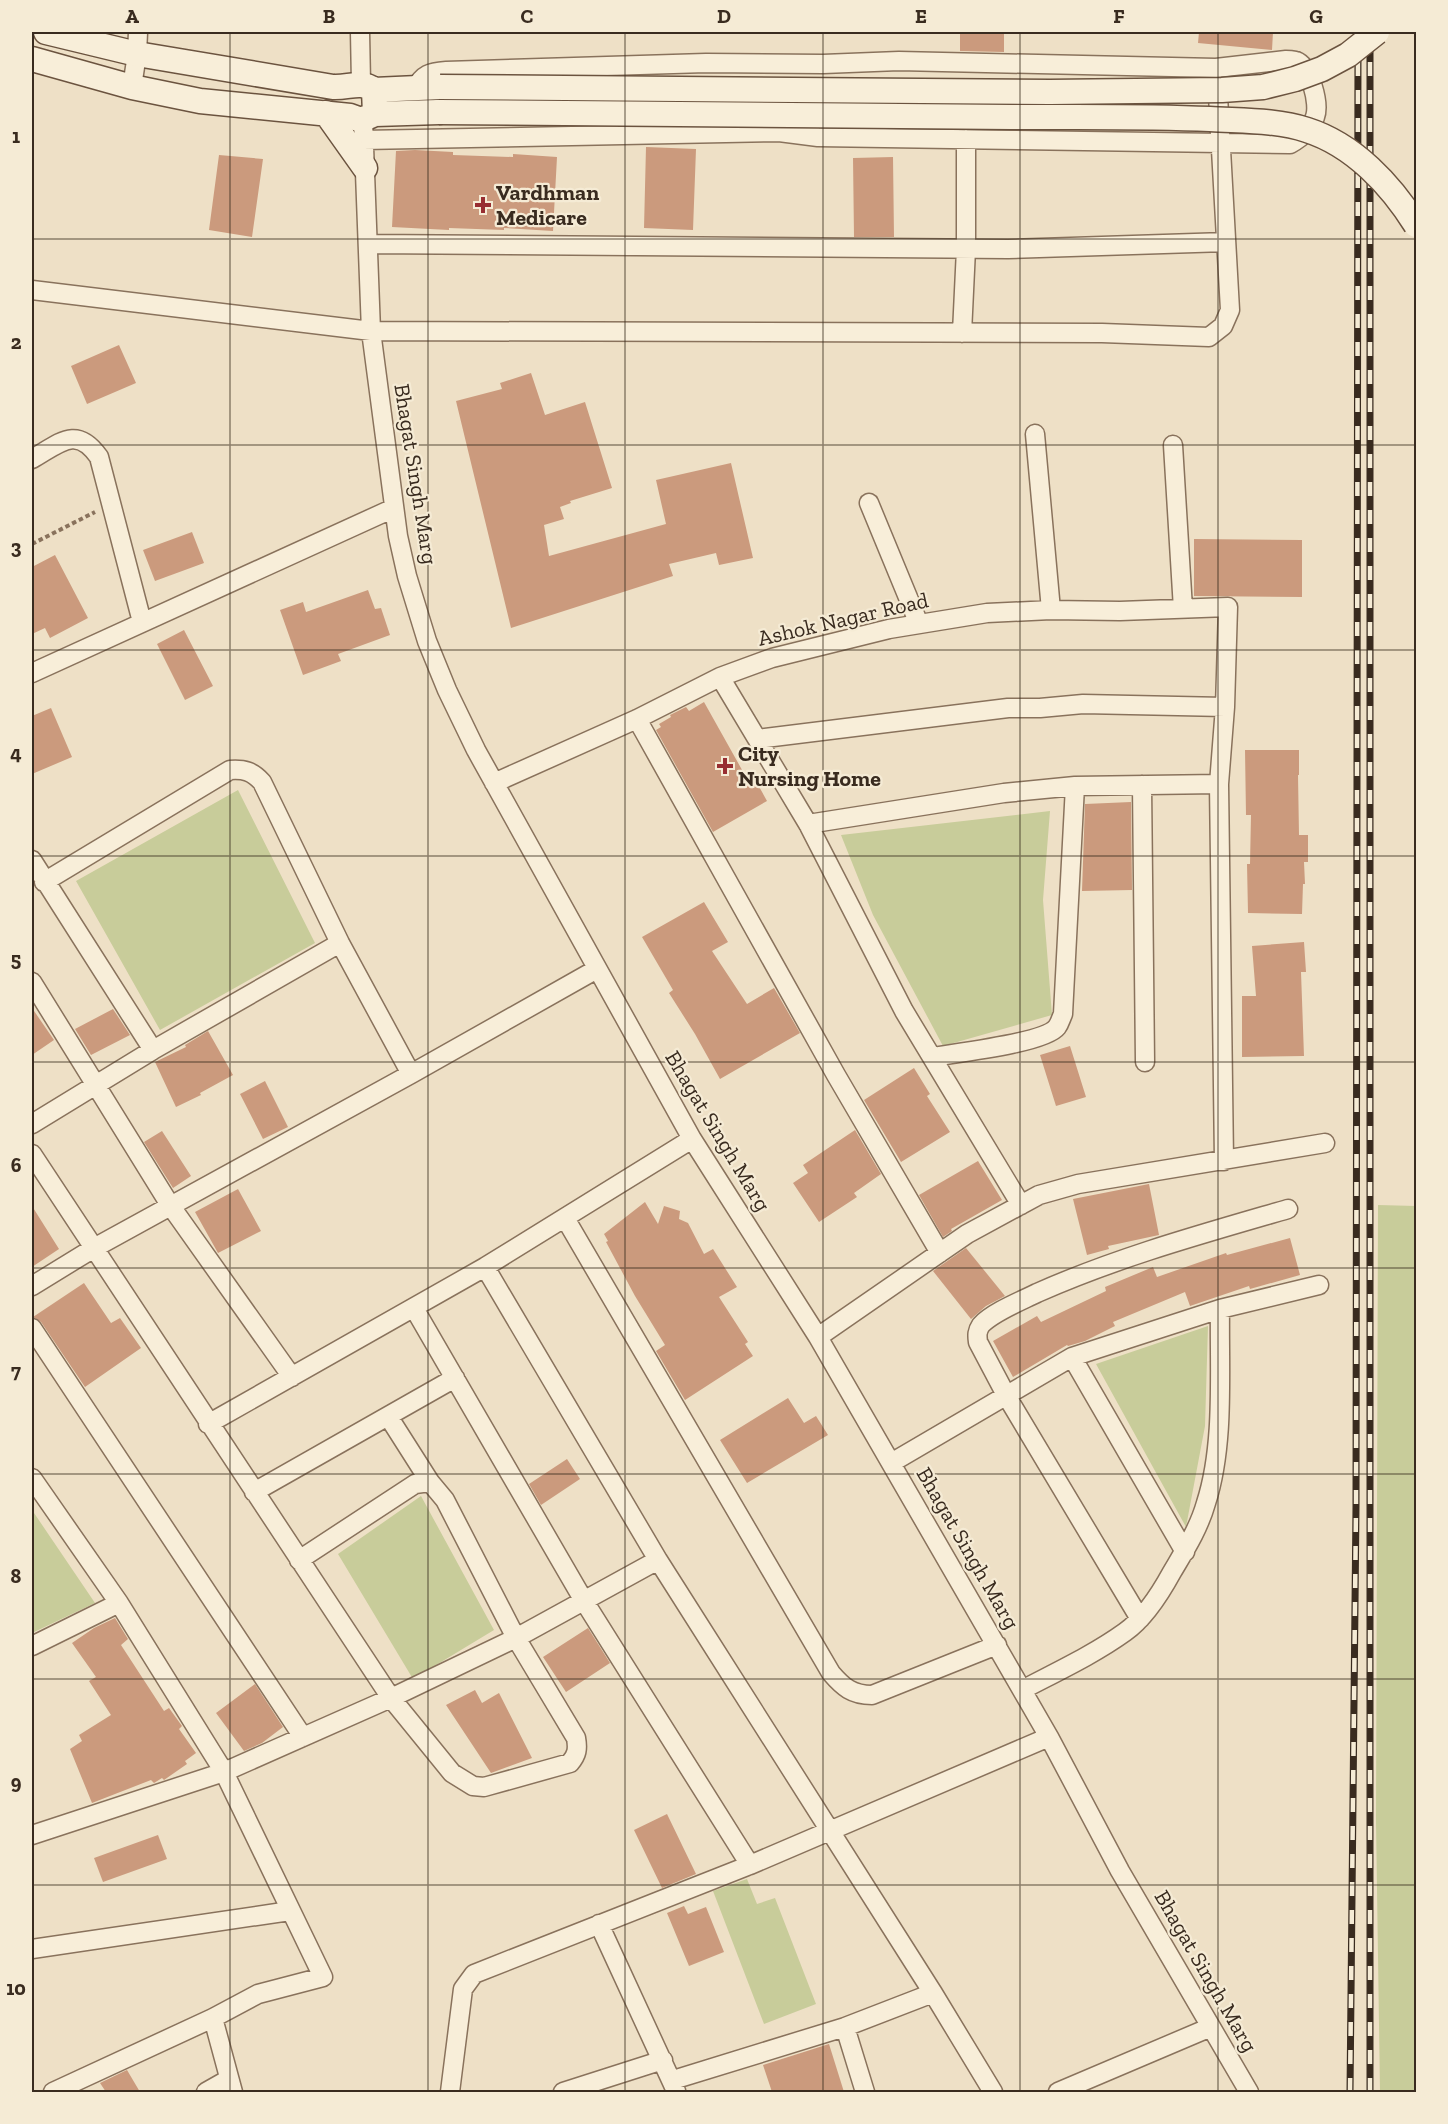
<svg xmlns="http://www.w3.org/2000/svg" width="1448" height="2124" font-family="'Zilla Slab',serif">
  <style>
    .green { fill: #c8cc9a }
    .building { fill: #cb9a7d }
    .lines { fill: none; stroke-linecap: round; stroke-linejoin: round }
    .street-casing { stroke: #89725c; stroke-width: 21 }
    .secondary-casing { stroke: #6b533f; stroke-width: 27 }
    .path { stroke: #89725c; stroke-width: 4; stroke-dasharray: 4.5 3; stroke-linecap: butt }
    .street { stroke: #f8eed9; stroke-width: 18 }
    .secondary { stroke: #f8eed9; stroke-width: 24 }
    .rail-casing { stroke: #392b1f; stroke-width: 7 }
    .rail { stroke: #f5ebd5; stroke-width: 4.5; stroke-dasharray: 14; stroke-linecap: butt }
    .secondary-bridge-casing { stroke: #6b533f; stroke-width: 27; stroke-linecap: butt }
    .secondary-bridge { stroke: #f8eed9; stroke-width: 24 }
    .grid { fill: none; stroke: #392b1f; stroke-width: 1.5; stroke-opacity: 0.55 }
    .poi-dot { fill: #972d31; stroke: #f5ebd5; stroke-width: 2 }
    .labels { text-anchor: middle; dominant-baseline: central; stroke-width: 4.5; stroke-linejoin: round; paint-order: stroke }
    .poi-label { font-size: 22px; font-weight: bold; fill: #392b1f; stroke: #f5ebd5; text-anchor: start }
    .street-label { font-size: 22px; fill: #392b1f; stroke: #f5ebd5 }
    .neatline { fill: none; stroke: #392b1f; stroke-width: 2 }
    .grid-label { font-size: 20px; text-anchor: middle; font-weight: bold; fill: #392b1f }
  </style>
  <rect width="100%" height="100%" fill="#eee0c6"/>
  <path class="green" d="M238 790 315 943 160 1030 76 881Z
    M1050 811 1043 900 1052 1015 943 1046 873 915 841 835Z
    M1378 1205 1416 1206V2092H1380L1376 1821Z
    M1208 1326 1205 1426 1186 1527 1096 1364Z
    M421 1496 494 1630 413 1679 338 1554Z
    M32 1510 95 1603 32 1633Z
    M747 1879 757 1904 775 1898 816 2004 764 2024 713 1891Z"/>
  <path class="building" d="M960 32H1004V52L960 51Z
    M1199 32H1273L1272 50 1198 43Z
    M646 147 696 149 693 230 644 228Z
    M415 150 453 152V155L513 157V154L557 157 553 231 504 228V230L449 228V230L392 227 396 151Z
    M219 155 263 159 252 237 209 230Z
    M893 157 894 237H854L853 158Z
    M119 345 136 383 87 404 71 366Z
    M531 373 545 415 585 402 612 488 570 501 571 503 560 507 564 519 544 525 549 556 666 524 656 480 731 463 753 558 719 565 716 553 669 564 673 576 511 628 456 401 502 389 500 383Z
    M192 532 204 563 155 581 143 550Z
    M1194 539 1302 540V597L1194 596Z
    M55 555 88 618 50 638 45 628 32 634V567Z
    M368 590 375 609 381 608 390 635 338 654 341 661 303 675 280 610 303 602 306 612Z
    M184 630 213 686 185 700 157 644Z
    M704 702 746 777 752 774 767 801 713 832 656 730 661 727 659 724 671 717 670 715 686 707 689 711Z
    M51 708 72 757 32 774V716Z
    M1245 750H1299V775H1298L1299 835H1308V862H1304L1305 884H1303L1302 914 1248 913 1247 864H1250L1251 815H1246Z
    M1131 802 1132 890 1082 891 1085 804Z
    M704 902 728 942 712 951 747 1004 774 988 800 1033 720 1079 695 1034 669 993 673 990 642 937Z
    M1304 942 1306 972H1301L1304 1056 1242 1057V996H1256L1252 946Z
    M32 1008 54 1040 32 1055Z
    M113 1009 130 1035 91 1055 75 1029Z
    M208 1031 233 1075 200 1093 201 1095 176 1107 155 1062 186 1047 185 1045Z
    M1070 1046 1086 1097 1056 1106 1040 1055Z
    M914 1068 930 1094 927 1096 950 1132 901 1162 864 1100Z
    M265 1081 288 1127 263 1139 240 1094Z
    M855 1130 881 1174 854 1193 857 1197 819 1222 793 1183 808 1173 803 1165Z
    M162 1131 191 1176 173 1188 144 1142Z
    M978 1161 1002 1200 951 1229 952 1231 943 1237 919 1195Z
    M1149 1184 1159 1235 1108 1246 1109 1249 1087 1255 1073 1199Z
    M238 1189 261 1231 218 1253 195 1212Z
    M645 1202 658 1224 664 1206 680 1211 679 1219 688 1223 704 1254 713 1249 737 1287 719 1297 748 1342 745 1344 753 1356 685 1400 656 1351 665 1345 635 1296 606 1242 608 1241 604 1234Z
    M32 1206 59 1249 32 1267Z
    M1290 1238 1300 1275 1250 1289 1249 1286 1190 1306 1185 1292 1113 1322 1115 1326 1085 1341 1068 1346 1067 1345 1013 1377 993 1341 1037 1316 1041 1322 1106 1291 1105 1287 1153 1267 1157 1277 1226 1253 1227 1255Z
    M966 1248 1005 1296 986 1306 971 1319 933 1271Z
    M84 1283 111 1323 120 1318 141 1348 85 1387 41 1322 33 1317Z
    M788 1398 804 1423 816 1416 828 1435 747 1483 720 1440Z
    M567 1459 580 1479 541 1505 529 1484Z
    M115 1618 128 1639 121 1645 164 1711 169 1708 182 1726 179 1729 196 1753 185 1761 187 1764 164 1780 162 1778 154 1783 151 1780 92 1803 70 1749 82 1741 79 1735 111 1715 89 1681 96 1677 72 1643 94 1628Z
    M588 1628 610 1663 566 1692 543 1657Z
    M255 1684 283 1727 262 1743 244 1751 216 1713Z
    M475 1690 482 1703 499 1693 532 1758 491 1773 446 1705Z
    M667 1814 696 1874 662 1888 634 1830Z
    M158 1835 167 1859 103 1882 94 1858Z
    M684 1906 688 1914 706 1907 724 1952 689 1966 667 1913Z
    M829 2044 844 2092H772L763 2065Z
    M127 2070 140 2092H106L100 2083Z"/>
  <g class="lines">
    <defs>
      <path id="street" d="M360 32 361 83
        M132 87 137 54 138 32
        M363 120 371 331 398 536 407 576 427 641 447 690 476 750 692 1139 818 1337 1049 1737 1120 1871 1249 2092
        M363 140 779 132 818 137 1290 144C1301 138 1311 130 1315 117 1320 104 1310 66 1296 61 1295 60 1287 60 1286 60L1216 68 899 61 823 64 706 63 446 71C430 72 423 74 415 89
        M368 244 1008 249 1226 242
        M32 290 371 331 1102 333 1209 337 1223 326 1230 310 1217 78
        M962 333 966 249V139
        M1035 434 1051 610
        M1173 445 1183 609
        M32 459C59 444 76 424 99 457L142 622
        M869 503 919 624
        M32 673 394 508
        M720 677 808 824 904 1011 1021 1205
        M637 719 836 1075 940 1253
        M757 739 1008 708H1040L1083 704 1225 707
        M494 783 637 719 720 677 772 658 889 629 987 613 1051 610 1120 611 1228 607 1225 707 1219 784 1224 1161
        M1142 785 1145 1062
        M808 824 1004 793 1075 786 1219 784
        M32 860 153 1050
        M44 882 230 770C244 769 252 771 262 782L340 943 411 1074
        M32 982 170 1205 292 1377
        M932 1057C955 1053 1045 1043 1057 1027 1060 1023 1061 1018 1063 1014L1075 786
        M32 1124 153 1050 340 943
        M32 1154 391 1698 452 1773 473 1786 484 1787 570 1763C577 1755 578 1749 576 1738L516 1638 445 1500 430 1482 415 1484 299 1560
        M565 1218 831 1673C843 1687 852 1695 872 1695L997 1645
        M485 1267 658 1560 933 1993 993 2092
        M32 1286 94 1248 411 1074 597 969
        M414 1308 584 1601 750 1865
        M32 1328 303 1737
        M818 1337 967 1234 1039 1195 1078 1184 1325 1143
        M1072 1357 1185 1552
        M388 1416 430 1482
        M208 1424 485 1267 692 1139
        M891 1463 1072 1357 1220 1309 1319 1285
        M32 1478 119 1603 224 1772 323 1977 258 1994 213 2018 53 2092
        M254 1492 455 1378
        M1140 1619 1006 1395 978 1342C977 1335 977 1331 981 1325 993 1312 1021 1301 1037 1293 1118 1257 1202 1234 1288 1209
        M32 1646 119 1603
        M1022 1690C1056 1672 1093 1655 1125 1632 1145 1618 1160 1594 1172 1572 1185 1550 1199 1528 1206 1503 1225 1444 1219 1371 1220 1309
        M32 1835 224 1772 391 1698 516 1638 658 1560
        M599 1924 676 2091
        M32 1949 290 1911
        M213 2018 233 2092
        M845 2027 865 2092
        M673 2080 845 2027 933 1993
        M206 2092 229 2079
        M450 2092 463 1989 474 1974 750 1865 1049 1737
        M563 2092 663 2060
        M1058 2092 1211 2027"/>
      <path id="secondary" d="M46 32 137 54 333 87C349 88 361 80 374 90L375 114
        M32 59 132 87 200 101 350 116 361 120 375 114 439 112
        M374 90 440 87
        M326 113 365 168"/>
    </defs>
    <use href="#street" class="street-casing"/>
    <use href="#secondary" class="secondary-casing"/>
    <path class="path" d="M32 544 95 512"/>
    <use href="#street" class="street"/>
    <use href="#secondary" class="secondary"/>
    <defs>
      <path id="rail" d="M1350 2092 1356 1507 1358 32
        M1370 2092V32"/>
    </defs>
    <use href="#rail" class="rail-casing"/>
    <use href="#rail" class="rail"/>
    <defs>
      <path id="secondary-bridge" d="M440 87 1050 92 1222 90 1263 87 1295 79 1322 69 1348 55 1377 32
        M439 112C630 115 821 117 1011 117 1078 117 1144 116 1210 119 1241 121 1277 120 1307 130 1354 145 1391 185 1416 225"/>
    </defs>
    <use href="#secondary-bridge" class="secondary-bridge-casing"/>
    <use href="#secondary-bridge" class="secondary-bridge"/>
  </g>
  <path class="grid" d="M230 32V2092M428 32V2092M625 32V2092M823 32V2092M1020 32V2092M1218 32V2092M32 239H1416M32 445H1416M32 650H1416M32 856H1416M32 1062H1416M32 1268H1416M32 1474H1416M32 1679H1416M32 1885H1416"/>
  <g class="poi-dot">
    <path d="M480 196h6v6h6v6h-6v6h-6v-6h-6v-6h6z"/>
    <path d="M722 757h6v6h6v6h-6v6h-6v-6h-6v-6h6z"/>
  </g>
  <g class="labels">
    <g class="poi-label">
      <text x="496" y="192">Vardhman<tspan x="496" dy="25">Medicare</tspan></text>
      <text x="738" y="753">City<tspan x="738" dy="25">Nursing Home</tspan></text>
    </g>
    <g class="street-label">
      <text transform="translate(416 474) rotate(81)">Bhagat Singh Marg</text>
      <text transform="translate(843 619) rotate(-13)">Ashok Nagar Road</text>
      <text transform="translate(718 1131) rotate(59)">Bhagat Singh Marg</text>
      <text transform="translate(968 1548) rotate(60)">Bhagat Singh Marg</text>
      <text transform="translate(1206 1971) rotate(60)">Bhagat Singh Marg</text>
    </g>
  </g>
  <rect width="1448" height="2124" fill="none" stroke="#f5ebd5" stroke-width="66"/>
  <rect x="33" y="33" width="1382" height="2058" class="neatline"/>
  <g class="grid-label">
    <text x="132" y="23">A</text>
    <text x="329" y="23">B</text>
    <text x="527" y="23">C</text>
    <text x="724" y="23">D</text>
    <text x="921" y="23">E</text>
    <text x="1119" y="23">F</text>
    <text x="1316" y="23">G</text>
    <text x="16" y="143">1</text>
    <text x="16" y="349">2</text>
    <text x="16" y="554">3</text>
    <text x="16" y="760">4</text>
    <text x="16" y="966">5</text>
    <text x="16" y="1172">6</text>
    <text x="16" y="1378">7</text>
    <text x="16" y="1583">8</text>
    <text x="16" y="1789">9</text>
    <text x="16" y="1995">10</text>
  </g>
</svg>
